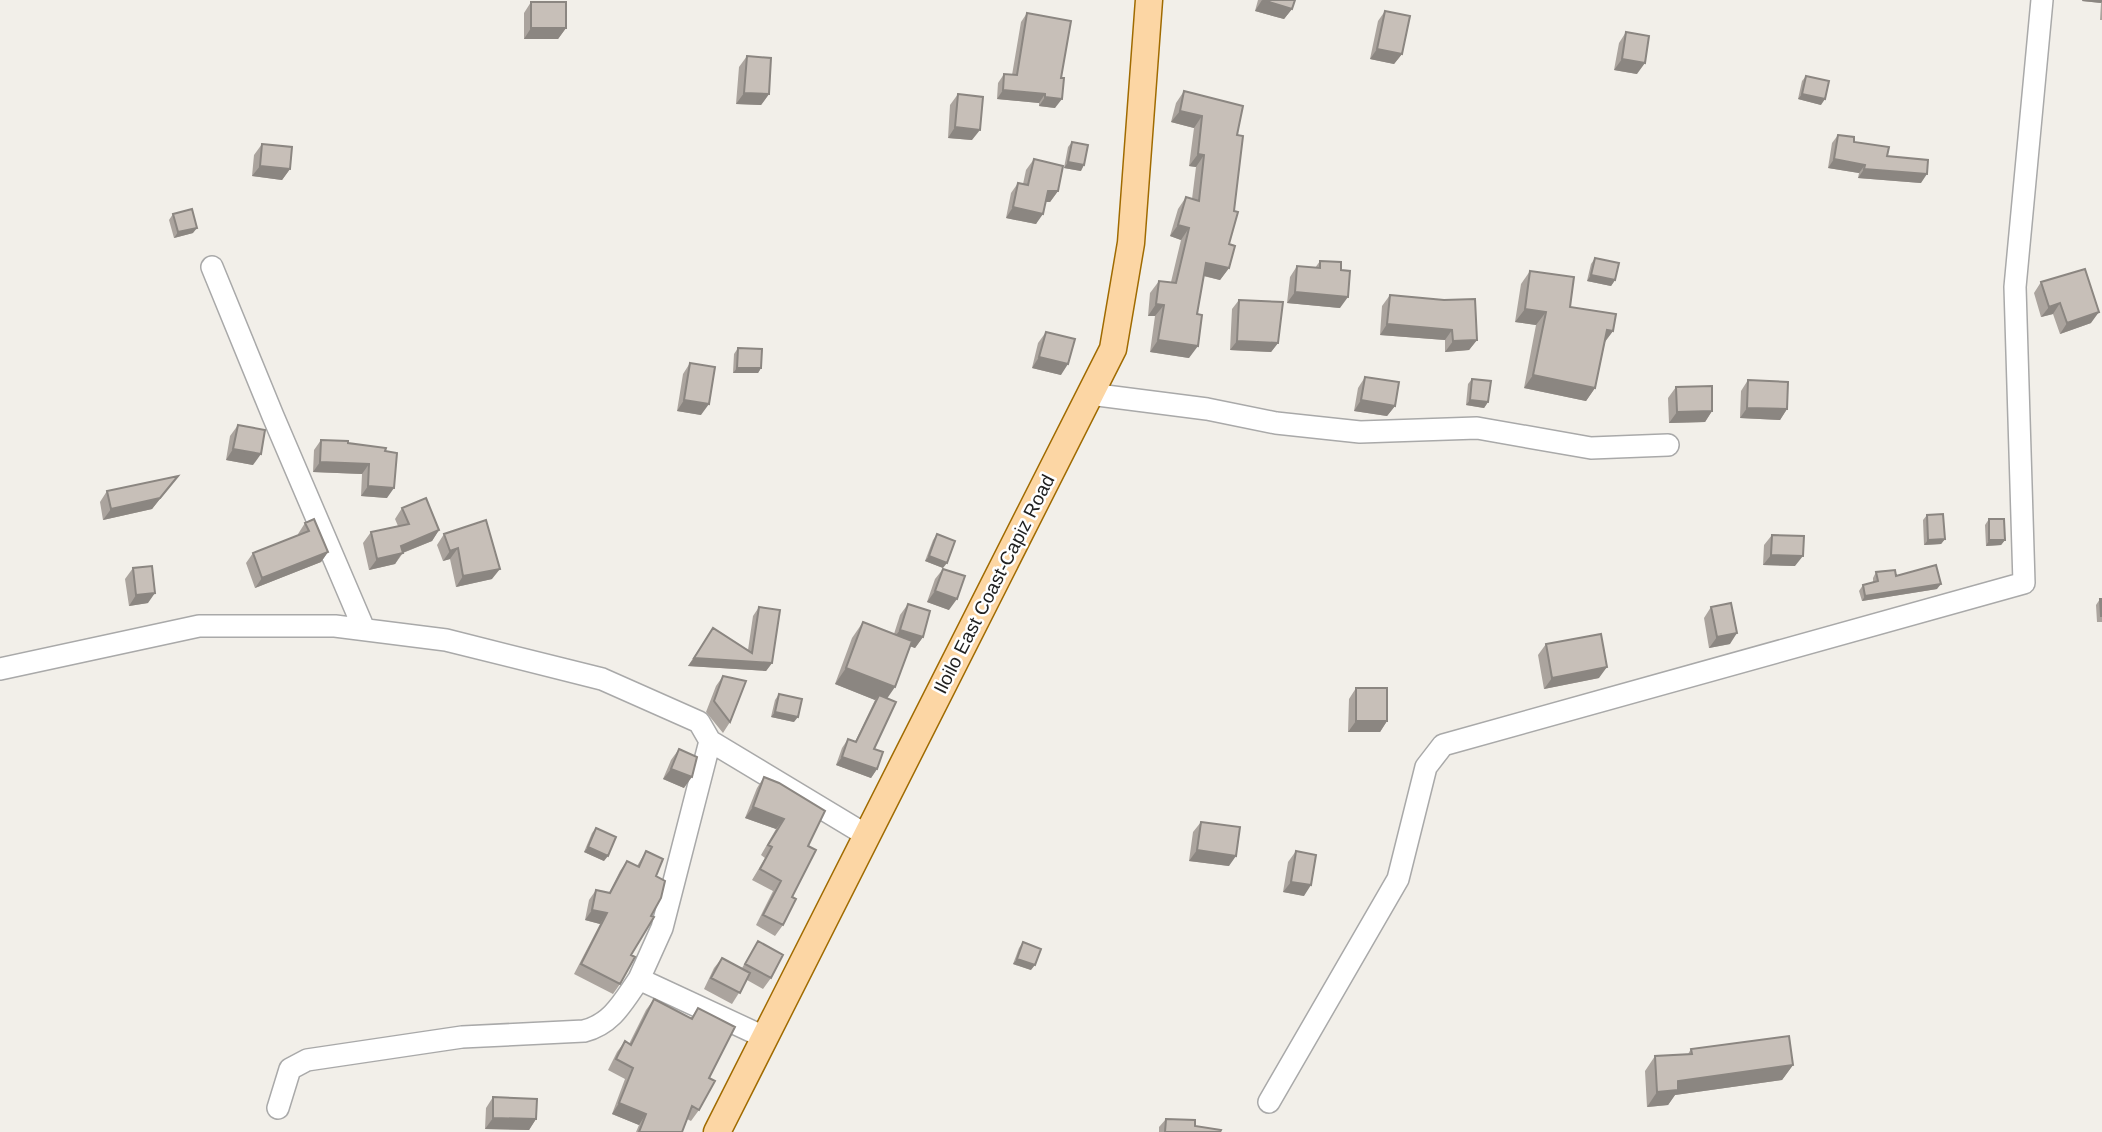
<svg xmlns="http://www.w3.org/2000/svg" width="2102" height="1132" font-family="Helvetica,sans-serif">
  <style>
    .lines { fill: none; stroke-linecap: round; stroke-linejoin: round }
    .minor-casing { stroke: #a9a9a9; stroke-width: 24 }
    .major-casing { stroke: #a06b00; stroke-width: 29 }
    .minor { stroke: #fff; stroke-width: 21 }
    .major { stroke: #fcd6a4; stroke-width: 26 }
    .wall { fill: #aba49e }
    .shaded-wall { fill: #8b8681 }
    .building { fill: #c7bfb8; stroke: #8b8681; stroke-width: 2 }
    .labels { text-anchor: middle; dominant-baseline: central; stroke-width: 5; stroke-linejoin: round; paint-order: stroke }
    .street-label { font-size: 19px; fill: #222; stroke: #fff }
  </style>
  <rect width="100%" height="100%" fill="#f2efe9"/>
  <g class="lines">
    <defs>
      <path id="minor" d="M212 267 273 416 364 629
        M1090 394 1207 409 1276 423 1360 432 1477 428 1591 448 1668 445
        M0 669 199 626H335L446 640 602 679 699 722 710 741 662 928 639 979 764 1037
        M710 741 866 835
        M1269 1102 1398 879 1426 767 1443 745 2024 583 2015 287 2042 0
        M278 1108 290 1069 307 1060 462 1037 584 1031C612 1024 623 1002 639 979"/>
      <path id="major" d="M717 1132 1113 349 1131 243 1149 0"/>
    </defs>
    <use href="#minor" class="minor-casing"/>
    <use href="#major" class="major-casing"/>
    <use href="#minor" class="minor"/>
    <use href="#major" class="major"/>
  </g>
  <path class="wall" d="M1258 0H1295L1292 9 1284 19 1255 11Z
    M2082 0H2102V20H2100L2101 3 2082 1Z
    M531 2 566 28 558 39H524V13Z
    M1385 11 1402 54 1394 64 1370 59 1378 21Z
    M1027 13 1061 78 1055 108 1039 106V103L997 99 998 83 1004 74 1012 75 1021 22Z
    M1626 32 1637 74 1614 70 1619 43Z
    M747 56 769 94 761 105 736 104 739 67Z
    M1806 76 1821 105 1798 99 1802 81Z
    M1184 91 1237 135 1229 244V268L1220 280 1203 276 1189 358 1150 352 1155 316H1148L1150 293 1159 281 1171 282 1181 240 1170 236 1178 209 1186 197 1192 199 1196 167 1189 166 1194 128 1171 122 1176 103Z
    M958 94 972 140 948 138 950 105Z
    M1838 135 1887 156 1921 183 1858 178 1859 173 1828 168 1832 143Z
    M1072 142 1081 171 1064 168 1068 147Z
    M262 144 290 169 282 180 252 176 254 155Z
    M1034 159 1058 191 1050 202H1046L1036 224 1006 218 1011 193 1018 183 1023 184 1026 170Z
    M173 214 193 233 174 238 169 220Z
    M1595 258 1615 280 1611 286 1587 281 1591 264Z
    M1320 261 1340 308 1287 303 1290 277 1297 266 1315 268Z
    M1530 271 1570 307 1613 331 1605 342 1595 388 1586 401 1524 388 1536 325 1515 322 1521 284Z
    M2041 282 2091 323 2060 334 2053 314 2041 317 2034 293Z
    M1390 295 1477 340 1469 350 1445 352V340L1380 335 1382 306Z
    M1239 300 1278 343 1271 352 1230 350 1232 309Z
    M1046 332 1061 375 1032 368 1038 343Z
    M738 348 761 368 758 373H733L734 354Z
    M690 363 701 415 677 411 683 374Z
    M1365 377 1395 406 1387 416 1354 411 1358 388Z
    M1472 379 1488 402 1484 408 1466 405 1468 384Z
    M1748 380 1787 409 1780 420 1740 418 1741 391Z
    M1676 387 1712 411 1705 422 1669 423 1668 398Z
    M238 425 253 465 226 460 230 436Z
    M321 440 386 448 387 498 361 496 362 474 313 472 314 450Z
    M178 476 152 509 103 520 100 502 107 491Z
    M402 508 439 530 432 541 403 553 395 564 369 570 363 543 371 532 398 526 395 519Z
    M1927 515 1945 539 1941 544 1924 545 1923 520Z
    M1989 519 2005 540 2001 545 1986 546 1985 525Z
    M305 523 328 552 321 562 255 588 246 563 253 553 299 535 298 534Z
    M444 534 492 579 456 587 450 559 443 561 437 545Z
    M937 534 943 568 925 561 933 540Z
    M1772 535 1795 566 1763 565 1764 545Z
    M133 568 148 603 129 606 125 579Z
    M943 569 949 610 927 602 935 579Z
    M1876 572 1896 576 1937 589 1862 601 1859 591 1863 585 1873 583V578Z
    M2100 599H2102V622H2097L2096 605Z
    M908 604 923 637 915 648 910 646 887 698 874 749 877 769 871 778 836 765 842 748 848 739 855 742 875 700 835 684 852 638 863 622 894 634 900 615Z
    M759 607 772 663 766 671 688 666 713 628 748 650 753 616Z
    M1711 607 1730 644 1709 648 1704 618Z
    M1546 644 1599 678 1544 689 1538 655Z
    M723 676 730 722 723 733 706 712 716 686Z
    M1356 688 1387 721 1380 732H1348L1349 699Z
    M779 694 794 722 771 717 775 700Z
    M679 749 684 788 663 779 671 760Z
    M764 777 808 846 783 925 775 936 756 925 773 891 752 880 765 858 761 855 776 829 745 818 757 788Z
    M1201 822 1229 866 1189 861 1193 832Z
    M596 828 604 861 584 852 592 833Z
    M646 851 656 876 631 955 620 984 613 994 574 974 600 924 585 920 589 900 596 890 609 893 620 871 627 861 637 866Z
    M1296 851 1304 896 1283 892 1288 862Z
    M758 941 771 978 763 989 747 980 732 1004 704 989 714 968 722 958 742 968Z
    M1023 942 1031 970 1013 964 1019 948Z
    M654 999 691 1018 698 1008 709 1078 699 1110 691 1121 687 1119 682 1132H636L639 1125 612 1114 625 1079 608 1070 617 1052 625 1041 629 1044 646 1010Z
    M1691 1049 1793 1065 1782 1080 1675 1095 1668 1105 1647 1107 1645 1071 1655 1056 1688 1054Z
    M493 1097 536 1119 529 1130 485 1129 486 1108Z
    M1166 1119 1195 1126 1220 1132H1159V1127Z"/>
  <path class="shaded-wall" d="M1262 0 1292 9 1284 19 1255 11Z
    M2083 0H2102V2L2101 3 2082 1Z
    M531 28H566L558 39H524Z
    M1377 49 1402 54 1394 64 1370 59Z
    M1622 59 1645 63 1637 74 1614 70Z
    M1003 90 1045 94 1039 103 997 99Z
    M744 93 769 94 761 105 736 104Z
    M1802 94 1825 99 1821 105 1798 99Z
    M1045 97 1062 99 1055 108 1039 106Z
    M1180 111 1202 116 1194 128 1171 122Z
    M955 127 980 130 972 140 948 138Z
    M1198 154 1204 155 1196 167 1189 166Z
    M1834 159 1865 165 1859 173 1828 168Z
    M1068 162 1084 165 1081 171 1064 168Z
    M260 166 290 169 282 180 252 176Z
    M1864 169 1927 174 1921 183 1858 178Z
    M1048 191H1058L1050 202H1040Z
    M1013 207 1043 214 1036 224 1006 218Z
    M1178 225 1189 228 1181 240 1170 236Z
    M197 228 193 233 174 238 178 232Z
    M1206 263 1229 268 1220 280 1197 274Z
    M1591 275 1615 280 1611 286 1587 281Z
    M1295 292 1348 297 1340 308 1287 303Z
    M2060 303 2053 314 2041 317 2049 307Z
    M1156 304 1164 305 1155 316H1148Z
    M1525 309 1546 312 1536 325 1515 322Z
    M2099 312 2091 323 2060 334 2067 323Z
    M1387 324 1452 330 1445 340 1380 335Z
    M1607 330 1613 331 1603 344Z
    M1158 340 1198 346 1189 358 1150 352Z
    M1477 340 1469 350 1445 352 1453 341Z
    M1237 341 1278 343 1271 352 1230 350Z
    M1039 357 1068 364 1061 375 1032 368Z
    M737 368H761L758 373H733Z
    M1533 375 1595 388 1586 401 1524 388Z
    M684 400 709 404 701 415 677 411Z
    M1361 400 1395 406 1387 416 1354 411Z
    M1470 400 1488 402 1484 408 1466 405Z
    M1747 408 1787 409 1780 420 1740 418Z
    M1712 411 1705 422 1669 423 1677 412Z
    M233 449 261 454 253 465 226 460Z
    M320 462 369 464 362 474 313 472Z
    M178 476 152 509 103 520 111 509Z
    M368 486 394 488 387 498 361 496Z
    M439 530 432 541 402 553 395 564 369 570 377 559 401 546Z
    M1945 539 1941 544 1924 545 1928 540Z
    M1989 540H2005L2001 545 1986 546Z
    M458 548 450 559 443 561 450 551Z
    M328 552 321 562 255 588 262 578Z
    M1771 555 1803 556 1795 566 1763 565Z
    M929 556 947 563 943 568 925 561Z
    M500 569 492 579 456 587 463 576Z
    M1941 584 1937 589 1862 601 1865 596Z
    M935 591 957 599 949 610 927 602Z
    M155 593 148 603 129 606 136 595Z
    M900 630 923 637 915 648 892 640Z
    M1737 633 1730 644 1709 648 1717 637Z
    M694 658 772 663 766 671 688 666Z
    M1607 667 1599 678 1544 689 1552 678Z
    M846 668 895 687 884 703 879 695 875 700 835 684Z
    M775 712 798 717 794 722 771 717Z
    M1356 721H1387L1380 732H1348Z
    M842 757 877 769 871 778 836 765Z
    M671 769 692 777 684 788 663 779Z
    M753 807 784 819 776 829 745 818Z
    M588 847 608 856 604 861 584 852Z
    M1197 850 1236 856 1229 866 1189 861Z
    M1291 882 1311 885 1304 896 1283 892Z
    M592 910 607 913 600 924 585 920Z
    M1017 959 1035 965 1031 970 1013 964Z
    M1793 1065 1782 1080 1675 1095 1668 1105 1647 1107 1657 1092 1678 1081Z
    M619 1103 646 1114 639 1125 612 1114Z
    M493 1118 536 1119 529 1130 485 1129Z"/>
  <path class="building" d="M1263 0H1295L1292 9Z
    M531 2H566V28H531Z
    M1385 11 1410 16 1402 54 1377 49Z
    M1027 13 1071 21 1061 78H1064L1062 99 1045 97V94L1003 90 1004 74 1017 75Z
    M1626 32 1649 36 1645 63 1622 59Z
    M747 56 771 58 769 94 744 93Z
    M1806 76 1829 81 1825 99 1802 94Z
    M1184 91 1243 106 1237 135 1243 136 1234 211 1238 212 1229 244 1235 246 1229 268 1206 263 1197 314 1202 315 1198 346 1158 340 1164 305 1156 304 1159 281 1176 283 1189 228 1178 225 1186 197 1199 201 1204 155 1198 154 1202 116 1180 111Z
    M958 94 983 97 980 130 955 127Z
    M1838 135 1854 137V142L1889 147 1887 156 1928 160 1927 174 1864 169 1865 165 1834 159Z
    M1072 142 1088 145 1084 165 1068 162Z
    M262 144 292 147 290 169 260 166Z
    M1034 159 1063 166 1058 191H1048L1043 214 1013 207 1018 183 1028 185Z
    M192 209 197 228 178 232 173 214Z
    M1595 258 1619 263 1615 280 1591 275Z
    M1320 261 1341 262V270L1350 271 1348 297 1295 292 1297 266 1320 268Z
    M2085 269 2099 312 2067 323 2060 303 2049 307 2041 282Z
    M1530 271 1574 277 1570 307 1616 314 1613 331 1607 330 1595 388 1533 375 1546 312 1525 309Z
    M1390 295 1444 300 1475 299 1477 340 1453 341 1452 330 1387 324Z
    M1239 300 1283 302 1278 343 1237 341Z
    M1046 332 1075 339 1068 364 1039 357Z
    M738 348 762 349 761 368H737Z
    M690 363 715 367 709 404 684 400Z
    M1365 377 1399 382 1395 406 1361 400Z
    M1472 379 1491 381 1488 402 1470 400Z
    M1748 380 1788 382 1787 409 1747 408Z
    M1712 386V411L1677 412 1676 387Z
    M238 425 265 430 261 454 233 449Z
    M321 440 348 441V443L386 448 385 451 397 453 394 488 368 486 369 464 320 462Z
    M178 476 160 498 111 509 107 491Z
    M426 498 439 530 401 546 403 553 377 559 371 532 409 524 402 508Z
    M1943 514 1945 539 1928 540 1927 515Z
    M314 519 328 552 262 578 253 553 309 531 305 523Z
    M1989 519H2004L2005 540H1989Z
    M486 520 500 569 463 576 458 548 450 551 444 534Z
    M937 534 955 541 947 563 929 556Z
    M1772 535 1804 536 1803 556 1771 555Z
    M1936 565 1941 584 1865 596 1863 585 1878 581 1876 572 1895 570 1896 576Z
    M152 566 155 593 136 595 133 568Z
    M943 569 965 576 957 599 935 591Z
    M2100 599H2102V616H2101Z
    M1731 603 1737 633 1717 637 1711 607Z
    M908 604 930 611 923 637 900 630Z
    M759 607 780 610 772 663 694 658 713 628 752 653Z
    M863 622 912 641 895 687 846 668Z
    M1601 634 1607 667 1552 678 1546 644Z
    M723 676 746 681 730 722 714 701Z
    M1356 688H1387V721H1356Z
    M779 694 802 699 798 717 775 712Z
    M879 695 896 702 874 749 883 752 877 769 842 757 848 739 856 742Z
    M679 749 697 757 692 777 671 769Z
    M764 777 779 783 825 811 808 846 816 850 792 897 796 899 783 925 763 915 781 881 760 869 772 847 768 845 784 819 753 807Z
    M1201 822 1240 827 1236 856 1197 850Z
    M596 828 616 837 608 856 588 847Z
    M646 851 663 859 656 876 665 881 661 898 651 916 654 917 631 955 635 957 620 984 581 964 607 913 592 910 596 890 610 893 627 861 639 867Z
    M1296 851 1316 855 1311 885 1291 882Z
    M758 941 783 955 771 978 745 964Z
    M1023 942 1041 949 1035 965 1017 959Z
    M722 958 750 973 740 993 711 978Z
    M654 999 692 1019 698 1008 735 1027 709 1078 715 1081 699 1110 692 1106 682 1132H639L646 1114 619 1103 633 1068 616 1059 625 1041 631 1045Z
    M1789 1036 1793 1065 1678 1081V1090L1657 1092 1655 1056 1692 1054 1691 1049Z
    M493 1097 537 1099 536 1119 493 1118Z
    M1166 1119 1195 1120V1126L1221 1130 1220 1132H1165Z"/>
  <g class="labels">
    <g class="street-label">
      <text transform="translate(994 584) rotate(-63)">Iloilo East Coast-Capiz Road</text>
    </g>
  </g>
</svg>
